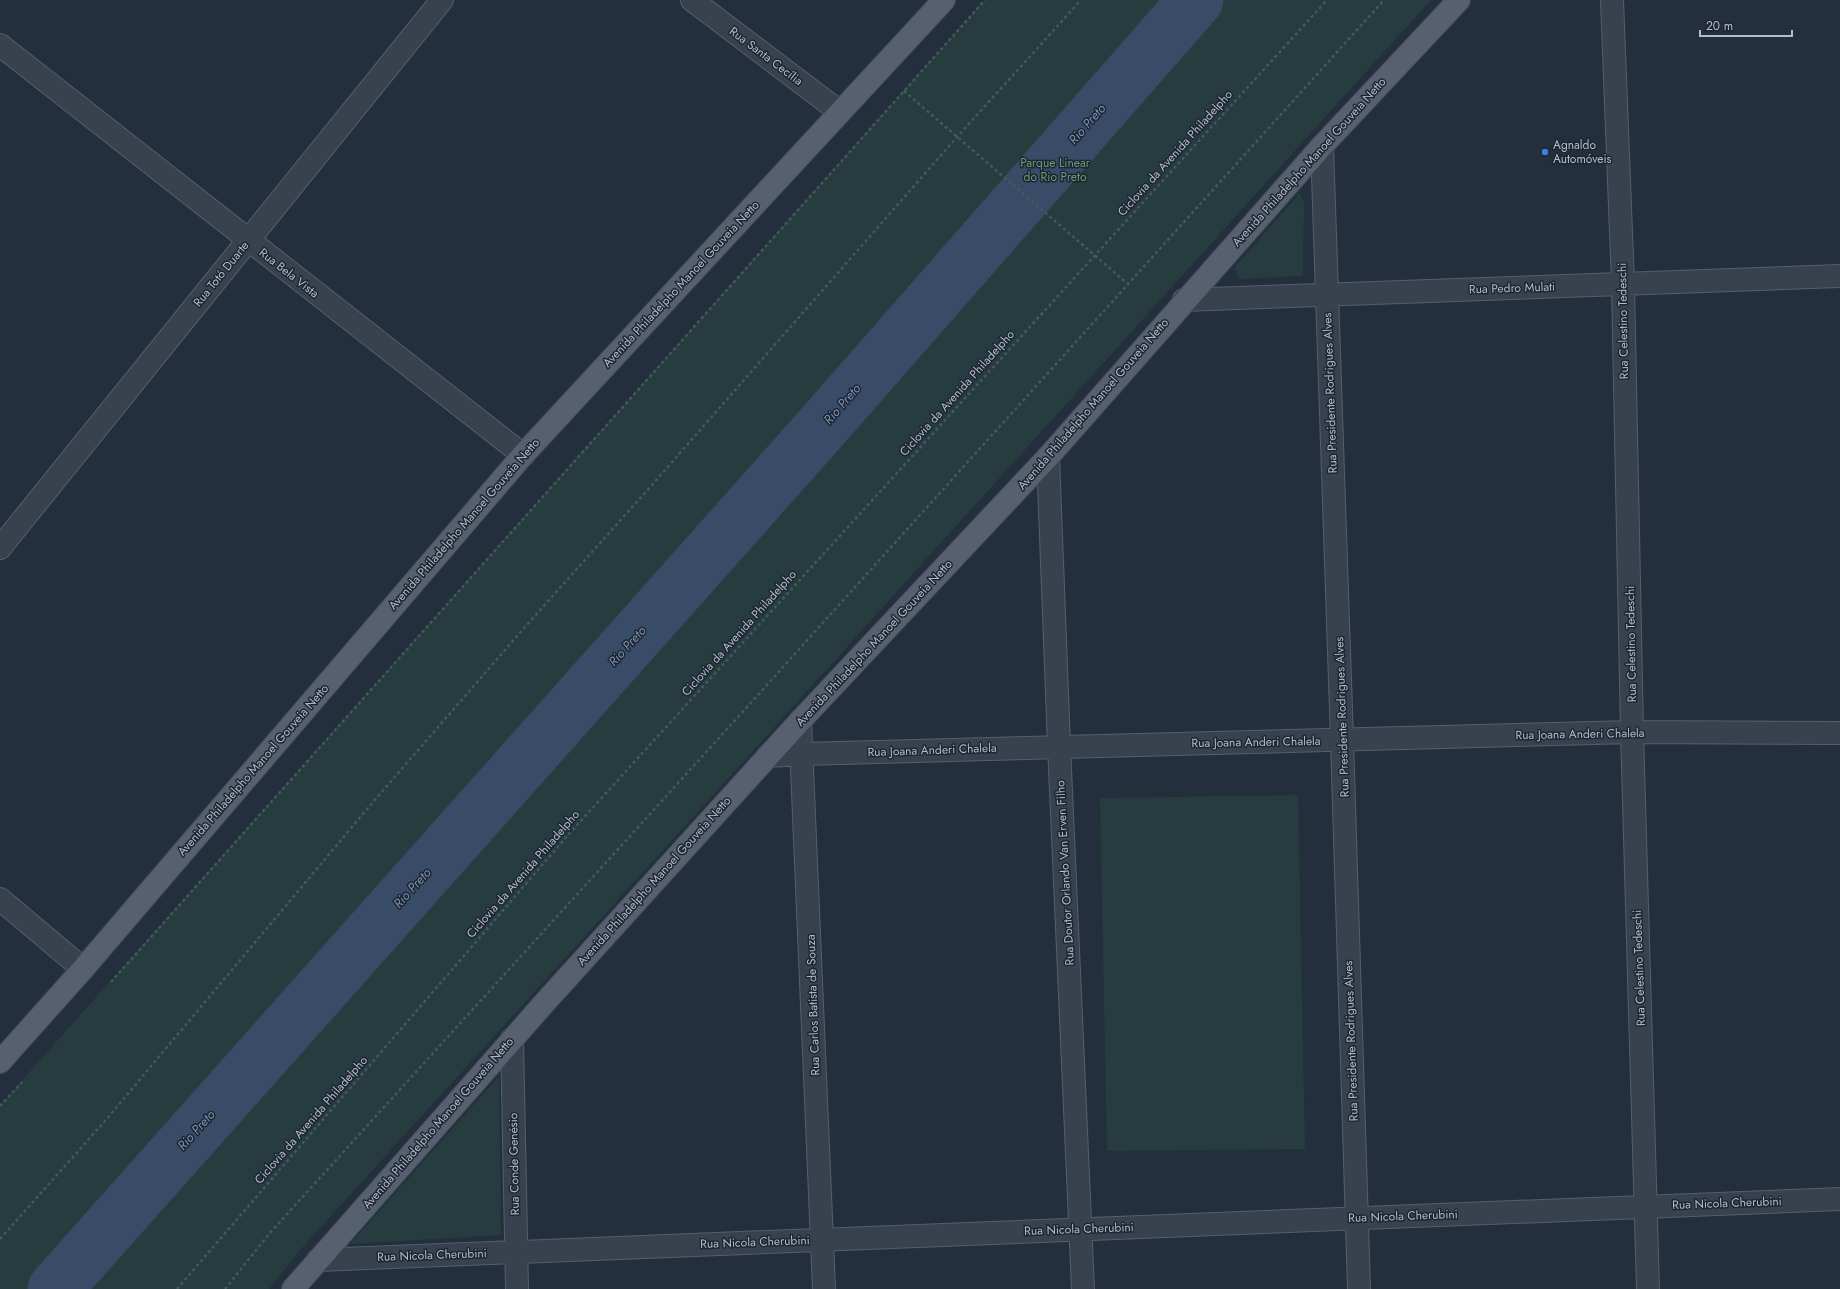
<svg xmlns="http://www.w3.org/2000/svg" width="1840" height="1289" font-family="Jost,sans-serif">
  <style>
    .green { fill: #263c3f }
    .lines { fill: none; stroke-linecap: round; stroke-linejoin: round }
    .river { stroke: #394c67; stroke-width: 55 }
    .street-casing { stroke: #565f6c; stroke-width: 24 }
    .primary-casing { stroke: #414a57; stroke-width: 24 }
    .path { stroke: #44595c; stroke-width: 2.5; stroke-dasharray: 3 3; stroke-linecap: butt }
    .street { stroke: #38414e; stroke-width: 22 }
    .primary { stroke: #56606e; stroke-width: 22 }
    .shop-dot { fill: #3f7fe0; stroke: #1d2633; stroke-width: 1.5 }
    .labels { text-anchor: middle; dominant-baseline: central; stroke-width: 3; stroke-linejoin: round; paint-order: stroke }
    .street-label { font-size: 12px; fill: #b4bcc9; stroke: #1d2633 }
    .poi-label { font-size: 12px; fill: #b4bcc9; stroke: #1d2633; text-anchor: start }
    .park-label { font-size: 12px; fill: #6b9a76; stroke: #1d2633 }
    .water-label { font-size: 13px; font-style: italic; fill: #7c92b1; stroke: #1d2633 }
  </style>
  <rect width="100%" height="100%" fill="#242f3e"/>
  <path class="green" d="M984 0H1431L744 761 300 1250 269 1289H0V1105Z
    M1300 193 1304 202 1303 276 1240 279 1234 268Z
    M1298 795 1305 1149 1107 1151 1100 798Z
    M499 1076 501 1235 350 1244Z"/>
  <g class="lines">
    <path class="river" d="M55 1289 829 419 1196 0"/>
    <defs>
      <path id="street" d="M692 0 840 112
        M1612 0 1623 284 1632 732 1648 1289
        M0 45 523 455
        M1322 146 1342 740 1359 1289
        M1184 300 1840 276
        M1048 457 1059 746 1083 1289
        M0 548 442 0
        M800 721 824 1289
        M768 756 802 754 1632 732 1840 733
        M0 899 83 969
        M512 1039 517 1289
        M318 1260 1840 1199"/>
      <path id="primary" d="M0 1062 83 969 523 455 944 0
        M293 1289 547 1000 800 721 1048 457 1322 146 1459 0"/>
    </defs>
    <use href="#street" class="street-casing"/>
    <use href="#primary" class="primary-casing"/>
    <path class="path" d="M904 91 1128 284
      M111 982 985 0
      M0 1106 24 1080
      M0 1239 105 1121 373 802 525 627 651 486 957 137 1081 0
      M177 1289 568 835 1327 0
      M225 1289 269 1234 738 717 1384 0"/>
    <use href="#street" class="street"/>
    <use href="#primary" class="primary"/>
  </g>
  <circle class="shop-dot" cx="1545" cy="152" r="4"/>
  <g class="labels">
    <g class="street-label">
      <text transform="translate(766 56) rotate(37)">Rua Santa Cecília</text>
      <text transform="translate(1175 153) rotate(-48)">Ciclovia da Avenida Philadelpho</text>
      <text transform="translate(1309 162) rotate(-48)">Avenida Philadelpho Manoel Gouveia Netto</text>
      <text transform="translate(289 273) rotate(38)">Rua Bela Vista</text>
      <text transform="translate(221 274) rotate(-51)">Rua Totó Duarte</text>
      <text transform="translate(681 284) rotate(-47)">Avenida Philadelpho Manoel Gouveia Netto</text>
      <text transform="translate(1512 288) rotate(-2)">Rua Pedro Mulati</text>
      <text transform="translate(1623 321) rotate(-91)">Rua Celestino Tedeschi</text>
      <text transform="translate(957 393) rotate(-48)">Ciclovia da Avenida Philadelpho</text>
      <text transform="translate(1330 393) rotate(-92)">Rua Presidente Rodrigues Alves</text>
      <text transform="translate(1093 404) rotate(-49)">Avenida Philadelpho Manoel Gouveia Netto</text>
      <text transform="translate(464 524) rotate(-49)">Avenida Philadelpho Manoel Gouveia Netto</text>
      <text transform="translate(739 633) rotate(-48)">Ciclovia da Avenida Philadelpho</text>
      <text transform="translate(874 643) rotate(-47)">Avenida Philadelpho Manoel Gouveia Netto</text>
      <text transform="translate(1631 644) rotate(-91)">Rua Celestino Tedeschi</text>
      <text transform="translate(1342 717) rotate(-92)">Rua Presidente Rodrigues Alves</text>
      <text transform="translate(1580 734) rotate(-1)">Rua Joana Anderi Chalela</text>
      <text transform="translate(1256 742) rotate(-1)">Rua Joana Anderi Chalela</text>
      <text transform="translate(932 750) rotate(-2)">Rua Joana Anderi Chalela</text>
      <text transform="translate(253 770) rotate(-49)">Avenida Philadelpho Manoel Gouveia Netto</text>
      <text transform="translate(1065 873) rotate(-93)">Rua Doutor Orlando Van Erven Filho</text>
      <text transform="translate(523 874) rotate(-49)">Ciclovia da Avenida Philadelpho</text>
      <text transform="translate(654 881) rotate(-48)">Avenida Philadelpho Manoel Gouveia Netto</text>
      <text transform="translate(1639 968) rotate(-92)">Rua Celestino Tedeschi</text>
      <text transform="translate(813 1005) rotate(-92)">Rua Carlos Batista de Souza</text>
      <text transform="translate(1351 1041) rotate(-92)">Rua Presidente Rodrigues Alves</text>
      <text transform="translate(311 1120) rotate(-49)">Ciclovia da Avenida Philadelpho</text>
      <text transform="translate(438 1123) rotate(-49)">Avenida Philadelpho Manoel Gouveia Netto</text>
      <text transform="translate(514 1164) rotate(-91)">Rua Conde Genésio</text>
      <text transform="translate(1727 1203) rotate(-2)">Rua Nicola Cherubini</text>
      <text transform="translate(1403 1216) rotate(-2)">Rua Nicola Cherubini</text>
      <text transform="translate(1079 1229) rotate(-2)">Rua Nicola Cherubini</text>
      <text transform="translate(755 1242) rotate(-2)">Rua Nicola Cherubini</text>
      <text transform="translate(432 1255) rotate(-2)">Rua Nicola Cherubini</text>
    </g>
    <g class="poi-label">
      <text x="1553" y="145">Agnaldo<tspan x="1553" dy="14">Automóveis</tspan></text>
    </g>
    <g class="park-label">
      <text x="1055" y="163">Parque Linear<tspan x="1055" dy="14">do Rio Preto</tspan></text>
    </g>
    <g class="water-label">
      <text transform="translate(1087 124) rotate(-49)">Rio Preto</text>
      <text transform="translate(842 404) rotate(-49)">Rio Preto</text>
      <text transform="translate(627 646) rotate(-48)">Rio Preto</text>
      <text transform="translate(412 888) rotate(-48)">Rio Preto</text>
      <text transform="translate(196 1130) rotate(-48)">Rio Preto</text>
    </g>
  </g>
  <path d="M1700 30v6h92v-6" fill="none" stroke="#b4bcc9" stroke-width="2"/>
  <text x="1706" y="30" font-size="12" fill="#b4bcc9" stroke="#1d2633" stroke-width="3" paint-order="stroke">20 m</text>
</svg>
